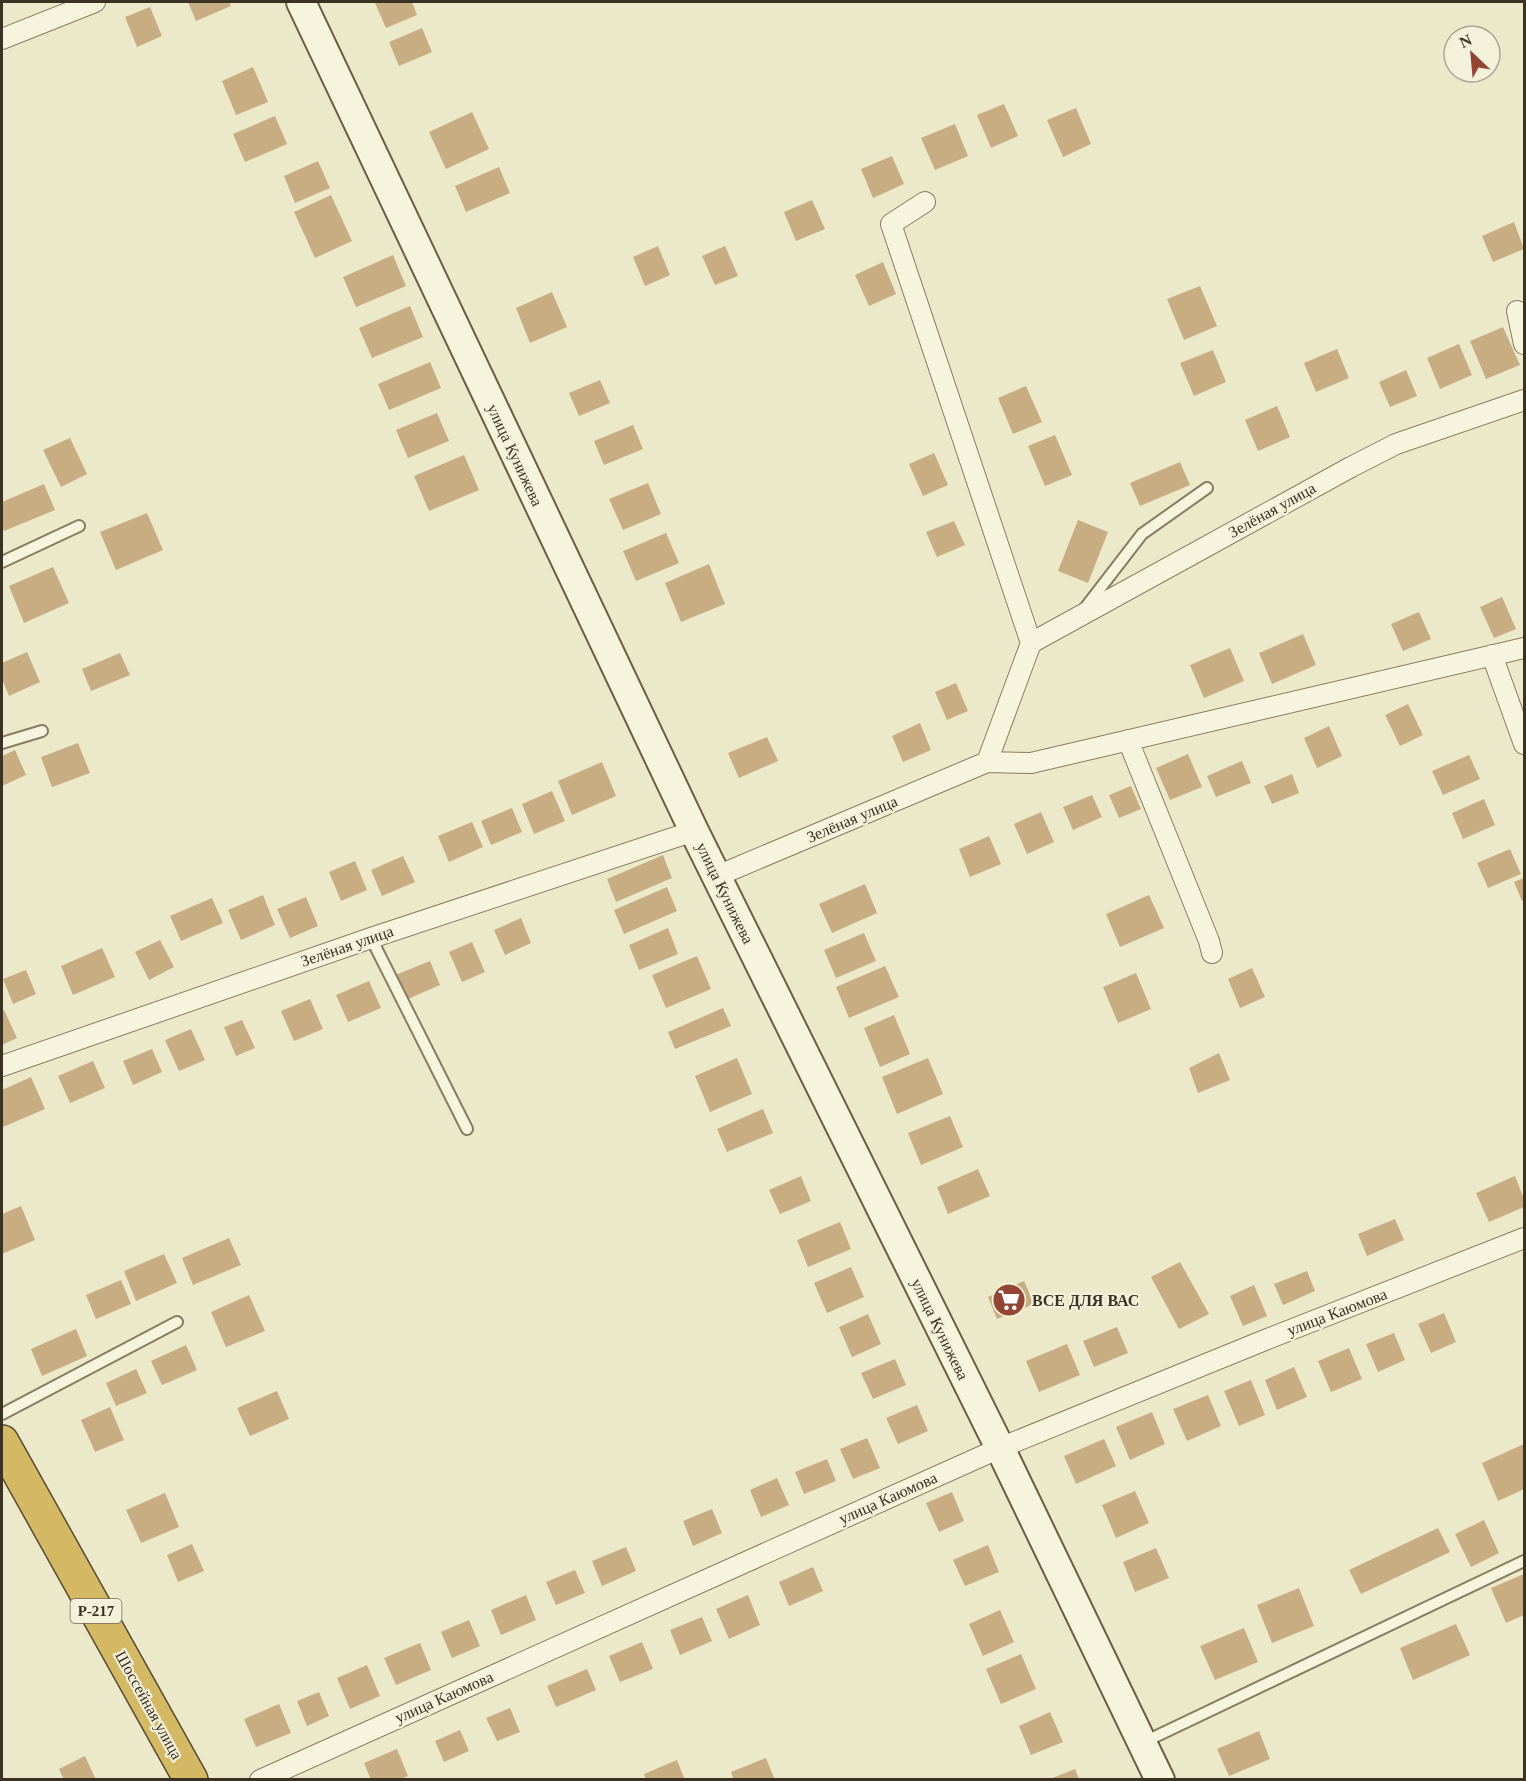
<svg xmlns="http://www.w3.org/2000/svg" width="1526" height="1781" font-family="Georgia,serif">
  <style>
    .building { fill: #c8ad83 }
    .lines { fill: none; stroke-linecap: round; stroke-linejoin: round }
    .lane-casing { stroke: #887d60; stroke-width: 14 }
    .street-casing { stroke: #887d60; stroke-width: 22 }
    .secondary-casing { stroke: #6a5e43; stroke-width: 32 }
    .highway-casing { stroke: #574a33; stroke-width: 36 }
    .lane { stroke: #f7f4de; stroke-width: 10 }
    .street { stroke: #f7f4de; stroke-width: 20 }
    .secondary { stroke: #f7f4de; stroke-width: 28 }
    .highway { stroke: #d4b863; stroke-width: 33 }
    .labels { text-anchor: middle; dominant-baseline: central; stroke-width: 4.5; stroke-linejoin: round; paint-order: stroke }
    .shield { fill: #f4f1da; stroke: #726b59; stroke-width: 1.5 }
    .shield-label { font-size: 15px; font-weight: bold; fill: #3a3222 }
    .street-label { font-size: 16px; fill: #3a3222; stroke: #f4f1da }
    .poi-label { font-size: 16px; font-weight: bold; fill: #3a3222; stroke: #f4f1da; text-anchor: start }
  </style>
  <rect width="100%" height="100%" fill="#ece9cb"/>
  <!-- building -->
  <path class="building" d="M188,2H229L231,6L196,21Z
    M377,2H412L417,15L386,28L375,3Z
    M150,7L162,36L137,47L125,17Z
    M422,28L432,52L399,66L389,42Z
    M253,67L268,102L236,115L222,81Z
    M1004,104L1018,136L991,148L977,115Z
    M1076,108L1091,144L1063,157L1047,120Z
    M472,112L489,149L446,169L429,132Z
    M275,116L287,144L245,162L233,134Z
    M955,124L968,156L935,170L921,138Z
    M892,156L904,184L873,198L861,169Z
    M318,161L330,188L295,203L284,176Z
    M499,167L510,193L466,212L455,186Z
    M331,195L352,241L315,258L294,212Z
    M812,200L825,229L796,241L784,212Z
    M1514,222L1524,249L1493,262L1482,236Z
    M658,246L670,275L645,286L633,257Z
    M725,246L738,276L715,285L702,256Z
    M393,255L406,286L356,307L343,277Z
    M883,262L896,294L869,306L855,275Z
    M1200,286L1217,326L1184,340L1167,299Z
    M552,292L567,327L530,343L516,308Z
    M410,306L423,337L372,358L359,328Z
    M1503,327L1520,365L1486,379L1470,341Z
    M1459,344L1472,375L1440,389L1427,358Z
    M1337,349L1349,378L1316,392L1304,363Z
    M1213,350L1226,382L1194,396L1180,363Z
    M430,362L441,388L389,410L378,384Z
    M1406,370L1417,396L1390,407L1379,382Z
    M600,380L610,403L579,416L569,393Z
    M1026,386L1042,422L1013,434L998,398Z
    M1277,406L1290,437L1258,451L1245,420Z
    M437,413L449,441L408,458L396,430Z
    M633,425L643,449L604,465L594,441Z
    M1055,435L1072,475L1045,486L1028,446Z
    M70,438L87,474L61,487L43,450Z
    M934,453L948,485L923,496L909,464Z
    M464,455L479,490L429,511L414,476Z
    M1180,462L1190,485L1140,506L1130,483Z
    M648,483L661,514L623,530L609,499Z
    M44,484L55,510L4,531L2,526V502Z
    M147,513L163,550L116,570L100,532Z
    M1078,520L1108,532L1088,583L1058,571Z
    M954,521L965,545L937,557L926,532Z
    M666,533L679,563L636,581L623,551Z
    M709,564L725,604L681,622L665,583Z
    M53,567L69,603L24,623L9,586Z
    M1502,597L1516,629L1494,638L1480,607Z
    M1419,612L1431,639L1403,651L1391,624Z
    M1303,634L1316,665L1272,684L1259,653Z
    M1230,648L1244,681L1204,698L1190,665Z
    M27,652L40,682L9,696L2,679V663Z
    M120,653L130,675L91,691L82,669Z
    M956,683L968,711L947,720L935,692Z
    M1408,704L1423,735L1400,746L1385,715Z
    M920,723L931,750L903,762L892,736Z
    M1329,726L1342,756L1317,768L1304,738Z
    M767,737L778,761L739,778L728,753Z
    M78,743L90,773L52,787L41,757Z
    M15,750L26,775L2,786V756Z
    M1188,754L1202,787L1170,800L1156,768Z
    M1469,755L1480,779L1443,795L1432,771Z
    M1242,761L1251,783L1216,797L1207,776Z
    M602,762L616,796L572,815L558,781Z
    M1292,774L1299,793L1272,804L1264,786Z
    M1131,786L1141,809L1119,818L1109,795Z
    M552,791L565,821L534,834L522,804Z
    M1092,795L1102,817L1073,830L1063,807Z
    M1484,799L1495,825L1463,839L1452,813Z
    M512,808L522,832L491,845L481,821Z
    M1041,812L1054,842L1027,854L1014,824Z
    M472,822L483,847L449,862L438,836Z
    M989,836L1001,864L970,877L959,849Z
    M1510,849L1521,874L1488,888L1477,863Z
    M663,855L672,878L616,902L607,879Z
    M403,856L415,882L382,896L371,870Z
    M355,861L367,890L341,901L329,872Z
    M1524,878V900L1522,901L1514,882Z
    M865,884L877,913L832,933L819,904Z
    M667,887L677,911L624,934L614,910Z
    M263,895L275,925L241,940L228,910Z
    M1149,895L1164,928L1120,947L1106,914Z
    M306,897L318,926L290,938L277,909Z
    M212,898L223,923L181,941L170,916Z
    M521,918L531,943L505,955L494,930Z
    M668,928L678,954L639,970L629,945Z
    M864,933L876,961L836,978L824,950Z
    M160,940L174,967L149,980L135,952Z
    M472,942L485,972L462,982L449,952Z
    M102,948L115,977L73,995L61,966Z
    M697,956L711,989L666,1008L652,975Z
    M430,961L440,985L399,1003L388,978Z
    M885,966L899,997L849,1018L836,987Z
    M1252,968L1265,997L1240,1008L1228,979Z
    M26,970L36,994L13,1004L3,979Z
    M1136,973L1151,1009L1118,1023L1103,987Z
    M369,981L381,1008L348,1022L336,995Z
    M310,999L323,1029L294,1041L281,1011Z
    M723,1008L731,1026L675,1049L668,1032Z
    M4,1010L17,1038L2,1045V1011Z
    M894,1015L910,1054L880,1067L864,1028Z
    M242,1020L255,1048L236,1056L224,1027Z
    M191,1029L205,1060L179,1071L165,1040Z
    M152,1049L162,1072L133,1085L123,1061Z
    M1219,1053L1230,1080L1198,1093L1189,1068Z
    M737,1058L752,1094L710,1112L695,1076Z
    M928,1058L943,1094L897,1114L882,1077Z
    M93,1061L105,1088L70,1103L58,1076Z
    M31,1077L45,1109L3,1127L2,1090Z
    M763,1109L773,1133L727,1152L717,1129Z
    M950,1116L963,1147L921,1165L908,1133Z
    M978,1169L990,1196L948,1214L937,1187Z
    M801,1176L811,1201L780,1214L769,1190Z
    M1515,1176L1524,1199V1207L1489,1222L1476,1193Z
    M21,1206L35,1240L2,1254V1214Z
    M1395,1219L1404,1240L1367,1256L1358,1234Z
    M840,1222L851,1249L808,1267L797,1240Z
    M229,1238L241,1265L193,1285L182,1258Z
    M164,1254L177,1283L136,1301L124,1271Z
    M1180,1262L1209,1314L1179,1329L1151,1277Z
    M851,1267L864,1297L827,1313L814,1283Z
    M1307,1271L1315,1291L1283,1305L1274,1284Z
    M121,1280L131,1304L96,1319L86,1295Z
    M1024,1281L1034,1304L997,1319L988,1297Z
    M1254,1285L1267,1316L1243,1326L1230,1296Z
    M249,1295L265,1331L226,1347L211,1312Z
    M1444,1313L1456,1342L1431,1353L1418,1324Z
    M868,1314L881,1344L852,1357L839,1327Z
    M1117,1327L1128,1353L1094,1367L1083,1341Z
    M76,1329L87,1356L42,1376L31,1349Z
    M1394,1333L1405,1360L1378,1372L1366,1344Z
    M1067,1344L1080,1375L1039,1392L1026,1361Z
    M186,1345L197,1370L162,1385L151,1361Z
    M1349,1348L1362,1379L1331,1392L1318,1361Z
    M895,1359L906,1385L873,1399L861,1373Z
    M1294,1367L1307,1397L1277,1410L1265,1380Z
    M136,1369L147,1393L116,1406L106,1383Z
    M1251,1380L1265,1415L1239,1426L1224,1391Z
    M277,1391L289,1419L250,1436L237,1408Z
    M1208,1395L1221,1426L1187,1441L1173,1409Z
    M917,1405L928,1431L898,1444L886,1418Z
    M110,1407L124,1440L95,1452L81,1420Z
    M1152,1412L1165,1444L1130,1460L1116,1427Z
    M867,1438L880,1468L853,1479L840,1449Z
    M1104,1439L1116,1466L1076,1484L1064,1456Z
    M1524,1444V1489L1498,1501L1482,1463Z
    M827,1459L836,1481L804,1494L795,1472Z
    M777,1478L789,1505L761,1517L750,1490Z
    M1135,1491L1149,1523L1116,1538L1102,1505Z
    M952,1492L964,1521L939,1532L926,1503Z
    M165,1493L179,1527L141,1543L126,1510Z
    M712,1509L722,1533L693,1546L683,1521Z
    M1484,1520L1499,1553L1471,1567L1455,1534Z
    M1438,1528L1450,1552L1361,1594L1349,1570Z
    M192,1544L204,1571L178,1582L167,1555Z
    M988,1545L999,1572L965,1586L953,1560Z
    M626,1547L636,1571L602,1586L592,1561Z
    M1156,1548L1169,1578L1135,1592L1123,1562Z
    M813,1567L823,1591L789,1606L779,1582Z
    M575,1570L585,1593L556,1605L546,1582Z
    M1524,1574V1615L1506,1623L1491,1588Z
    M1299,1588L1314,1626L1272,1643L1257,1605Z
    M526,1595L536,1620L501,1635L491,1610Z
    M748,1595L760,1625L729,1639L716,1609Z
    M1000,1610L1014,1642L983,1656L969,1624Z
    M702,1617L712,1641L680,1655L670,1630Z
    M469,1620L480,1646L452,1658L441,1632Z
    M1456,1624L1470,1655L1413,1680L1400,1648Z
    M1244,1628L1258,1662L1215,1680L1200,1646Z
    M642,1642L653,1669L620,1682L609,1656Z
    M420,1643L431,1670L396,1685L384,1658Z
    M1021,1654L1036,1689L1001,1704L986,1669Z
    M367,1665L380,1696L350,1709L337,1678Z
    M587,1669L596,1690L556,1707L547,1686Z
    M319,1692L329,1716L307,1726L297,1701Z
    M279,1704L291,1733L256,1747L244,1719Z
    M510,1708L520,1732L497,1741L486,1718Z
    M1050,1712L1063,1742L1031,1755L1019,1726Z
    M460,1730L469,1751L444,1762L435,1741Z
    M1259,1731L1270,1759L1229,1776L1217,1749Z
    M397,1749L408,1776L399,1780H371L364,1763Z
    M85,1756L96,1780H64L59,1769Z
    M766,1758L775,1780H734L731,1772Z
    M677,1760L685,1780H646L644,1774Z
    M1075,1769L1079,1779H1050Z"/>
  <g class="lines">
    <defs>
      <path id="lane" d="M2,562L79,526
        M1085,608L1142,534L1207,488
        M2,743L42,731
        M371,938L467,1129
        M2,1414L177,1322
        M1142,1743L1524,1561"/>
      <path id="street" d="M2,39L95,2
        M925,202L891,224L1031,643L987,762
        M1517,311L1524,344
        M1031,643L1351,467L1396,444L1524,400
        M1492,655L1524,744
        M1128,740L1209,941L1212,953
        M717,876L987,762L1031,763L1524,648
        M2,1066L371,938L694,831
        M260,1780L1000,1448L1265,1340L1524,1238"/>
      <path id="secondary" d="M301,2L694,831L1000,1448L1160,1780"/>
      <path id="highway" d="M2,1442L191,1780"/>
    </defs>
    <!-- lane casing -->
    <use href="#lane" class="lane-casing"/>
    <!-- street casing -->
    <use href="#street" class="street-casing"/>
    <!-- secondary casing -->
    <use href="#secondary" class="secondary-casing"/>
    <!-- highway casing -->
    <use href="#highway" class="highway-casing"/>
    <!-- lane -->
    <use href="#lane" class="lane"/>
    <!-- street -->
    <use href="#street" class="street"/>
    <!-- secondary -->
    <use href="#secondary" class="secondary"/>
    <!-- highway -->
    <use href="#highway" class="highway"/>
  </g>
  <!-- icons -->
  <defs>
    <symbol id="supermarket-disc" viewBox="-11 -11 22 22"><circle r="9.5" fill="#934534" stroke="#f4f1da"/><path d="M-6-5.5h2.5l.6 2H6L4.5 2H-2.5L-4.4-4H-6ZM-1.5 3.2a1.3 1.3 0 1 0 .1 0ZM3 3.2a1.3 1.3 0 1 0 .1 0Z" fill="#fff"/></symbol>
  </defs>
  <g fill-rule="evenodd">
    <use href="#supermarket-disc" x="990" y="1281" width="38" height="38"/>
  </g>
  <g class="labels">
    <!-- shield labels -->
    <rect class="shield" x="70.5" y="1599" width="51" height="24" rx="4.5"/>
    <g class="shield-label">
      <text x="96" y="1611">Р-217</text>
    </g>
    <!-- street labels -->
    <g class="street-label">
      <text transform="translate(515 455) rotate(65)">улица Кунижева</text>
      <text transform="translate(1272 510) rotate(-29)">Зелёная улица</text>
      <text transform="translate(852 819) rotate(-23)">Зелёная улица</text>
      <text transform="translate(725 893) rotate(64)">улица Кунижева</text>
      <text transform="translate(347 946) rotate(-19)">Зелёная улица</text>
      <text transform="translate(1337 1312) rotate(-21)">улица Каюмова</text>
      <text transform="translate(940 1329) rotate(64)">улица Кунижева</text>
      <text transform="translate(888 1498) rotate(-24)">улица Каюмова</text>
      <text transform="translate(444 1697) rotate(-24)">улица Каюмова</text>
      <text transform="translate(149 1705) rotate(61)">Шоссейная улица</text>
    </g>
    <!-- poi labels -->
    <g class="poi-label">
      <text x="1032" y="1300">ВСЕ ДЛЯ ВАС</text>
    </g>
  </g>
  <!-- border -->
  <rect width="1526" height="1781" fill="none" stroke="#3a3222" stroke-width="6"/>
  <!-- north arrow -->
  <g transform="translate(1472 54) rotate(334)"><circle r="28" fill="#f4f1da" stroke="#aaa590" stroke-width="1.5"/>
  <path d="M0-4.5L10 22L0 15L-10 22Z" fill="#934534"/>
  <text y="-9" font-size="16" font-weight="bold" text-anchor="middle" fill="#3a3222">N</text>
  </g>
</svg>
